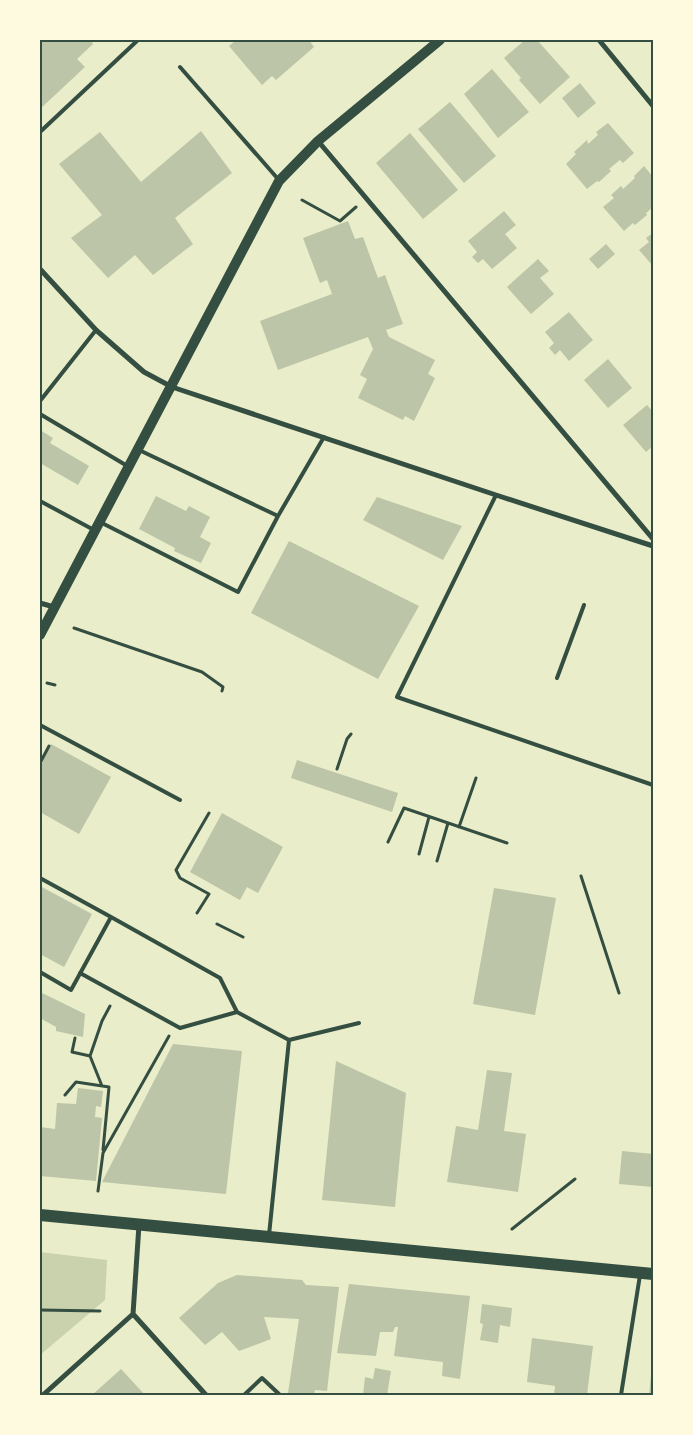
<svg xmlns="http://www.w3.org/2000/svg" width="693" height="1435" font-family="Raleway,sans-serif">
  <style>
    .green { fill: #cad2ad }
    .building { fill: #bcc5a7 }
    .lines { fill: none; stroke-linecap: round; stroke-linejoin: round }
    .path { stroke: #344e41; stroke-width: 3 }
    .service { stroke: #344e41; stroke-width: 4 }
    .minor { stroke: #344e41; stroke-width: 5 }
    .secondary { stroke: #344e41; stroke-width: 10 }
    .primary { stroke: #344e41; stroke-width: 12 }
    .neatline { fill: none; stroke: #344e41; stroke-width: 2 }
  </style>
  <rect width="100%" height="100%" fill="#e9edc9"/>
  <!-- green -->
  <path class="green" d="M40,1252L107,1260L105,1300L40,1355Z"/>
  <!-- building -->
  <path class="building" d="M40,40H91L93,44L77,59L85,67L40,109Z
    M236,40H309L314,47L276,80L272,76L262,85L229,46Z
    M525,40H537L570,77L540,104L519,80L521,78L504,58Z
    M492,69L529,112L498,138L464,94Z
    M580,83L596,103L578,118L562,98Z
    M450,102L496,156L464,183L418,129Z
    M608,123L634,153L623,163L620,160L609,169L611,171L599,182L597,181L587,189L566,164L576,154L574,152L587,140L588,144L598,135L596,132Z
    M201,131L232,173L175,218L193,244L153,275L135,255L108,278L71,238L102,215L59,164L100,132L141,182Z
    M410,133L458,190L423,219L376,163Z
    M644,166L653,177V207L646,213L647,215L635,225L633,223L624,231L603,207L614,198L611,195L621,186L623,189L635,178L634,176Z
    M504,211L516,225L505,234L517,248L492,269L483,259L478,263L472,257L477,252L468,241Z
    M348,221L355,239L363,237L378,278L385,275L403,324L386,330L389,337L435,360L428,374L435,378L414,421L405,416L403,420L358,398L367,379L360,375L373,349L368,337L278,370L260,321L332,294L327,280L320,283L303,238Z
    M653,233V266L639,250L649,242L646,238Z
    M606,244L615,254L598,269L589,259Z
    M538,259L549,271L540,278L554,294L531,314L507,287Z
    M569,312L593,340L569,361L560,350L555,355L549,348L554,343L545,332Z
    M608,359L632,388L608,408L584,380Z
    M647,405L653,412V446L646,452L623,425Z
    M40,430L53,438L50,443L89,466L78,485L40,463Z
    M156,496L186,511L189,506L210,517L200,537L211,543L201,563L174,551L175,548L139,529Z
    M377,497L462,526L443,560L363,520Z
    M289,541L419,606L378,679L251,613Z
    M51,744L111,777L79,834L40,812V763Z
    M297,760L398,793L392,812L291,778Z
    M222,813L283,847L258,893L247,887L240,900L190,872Z
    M40,886L92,914L64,967L40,954Z
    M494,888L556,898L535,1015L473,1004Z
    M40,992L85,1014L83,1037L56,1031V1027L40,1018Z
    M173,1044L242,1051L226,1194L102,1182Z
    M336,1061L406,1093L395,1207L322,1200Z
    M487,1070L512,1073L504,1131L526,1134L518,1192L447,1182L456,1126L478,1130Z
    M78,1088L103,1091L101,1107L96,1106L95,1117L102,1118L96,1181L40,1176V1127L55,1129L57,1103L76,1104Z
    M622,1151L653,1154V1187L619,1184Z
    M237,1275L302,1280L306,1285L339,1287L327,1391L315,1390L314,1395L288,1393L299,1319L264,1317L271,1339L239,1351L222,1332L205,1345L179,1318L218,1283Z
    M349,1284L470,1296L460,1379L442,1376L443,1362L394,1356L398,1327H395L393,1332H380L376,1356L337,1353Z
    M482,1304L512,1308L510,1327L500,1325L498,1343L480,1340L483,1324L480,1323Z
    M532,1338L593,1346L587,1395H554L555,1386L527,1382Z
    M652,1366H653V1395H649Z
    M375,1368L391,1371L387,1395H363L365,1377L373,1379Z
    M121,1369L145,1395H92Z"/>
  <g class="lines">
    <!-- path -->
    <path class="path" d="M302,200L340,221L356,207
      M74,628L202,672L223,687L222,691
      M47,683L55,685
      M40,763L49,746
      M337,769L347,739L351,734
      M459,827L476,778
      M388,842L404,808L507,843
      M419,854L429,817
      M437,861L448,823
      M581,876L619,993
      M197,913L209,894L180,878L176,870L209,813
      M217,924L243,937
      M75,1038L72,1052L90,1056
      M102,1086L90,1056L102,1021L110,1006
      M65,1095L76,1082L109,1087L103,1150
      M98,1191L103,1153L169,1036
      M512,1229L575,1179
      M40,1310L100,1311"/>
    <!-- service -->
    <path class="service" d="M180,67L278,179
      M40,132L138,40
      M40,401L96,330
      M40,414L129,467
      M139,450L278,516L324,437
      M496,495L397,697L653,785
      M40,501L94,530
      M100,522L238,592L278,516
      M557,678L584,605
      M40,725L180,800
      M40,878L111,917L71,990L40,972
      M111,917L220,978L237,1012L289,1040L269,1235
      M80,973L180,1028L237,1012
      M289,1040L359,1023
      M244,1395L262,1378L280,1395
      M621,1395L640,1275"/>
    <!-- minor -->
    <path class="minor" d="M599,40L653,106
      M318,141L653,539
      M40,269L96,330L144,372L172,387L496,495L653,546
      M40,603L54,607
      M133,1314L206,1395
      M43,1395L133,1314L139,1225"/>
    <!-- secondary -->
    <path class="secondary" d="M40,635L279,181L318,141L440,40"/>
    <!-- primary -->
    <path class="primary" d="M40,1215L653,1274"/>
  </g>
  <!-- border -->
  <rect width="693" height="1435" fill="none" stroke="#fefae0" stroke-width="82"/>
  <rect x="41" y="41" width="611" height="1353" class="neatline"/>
</svg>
